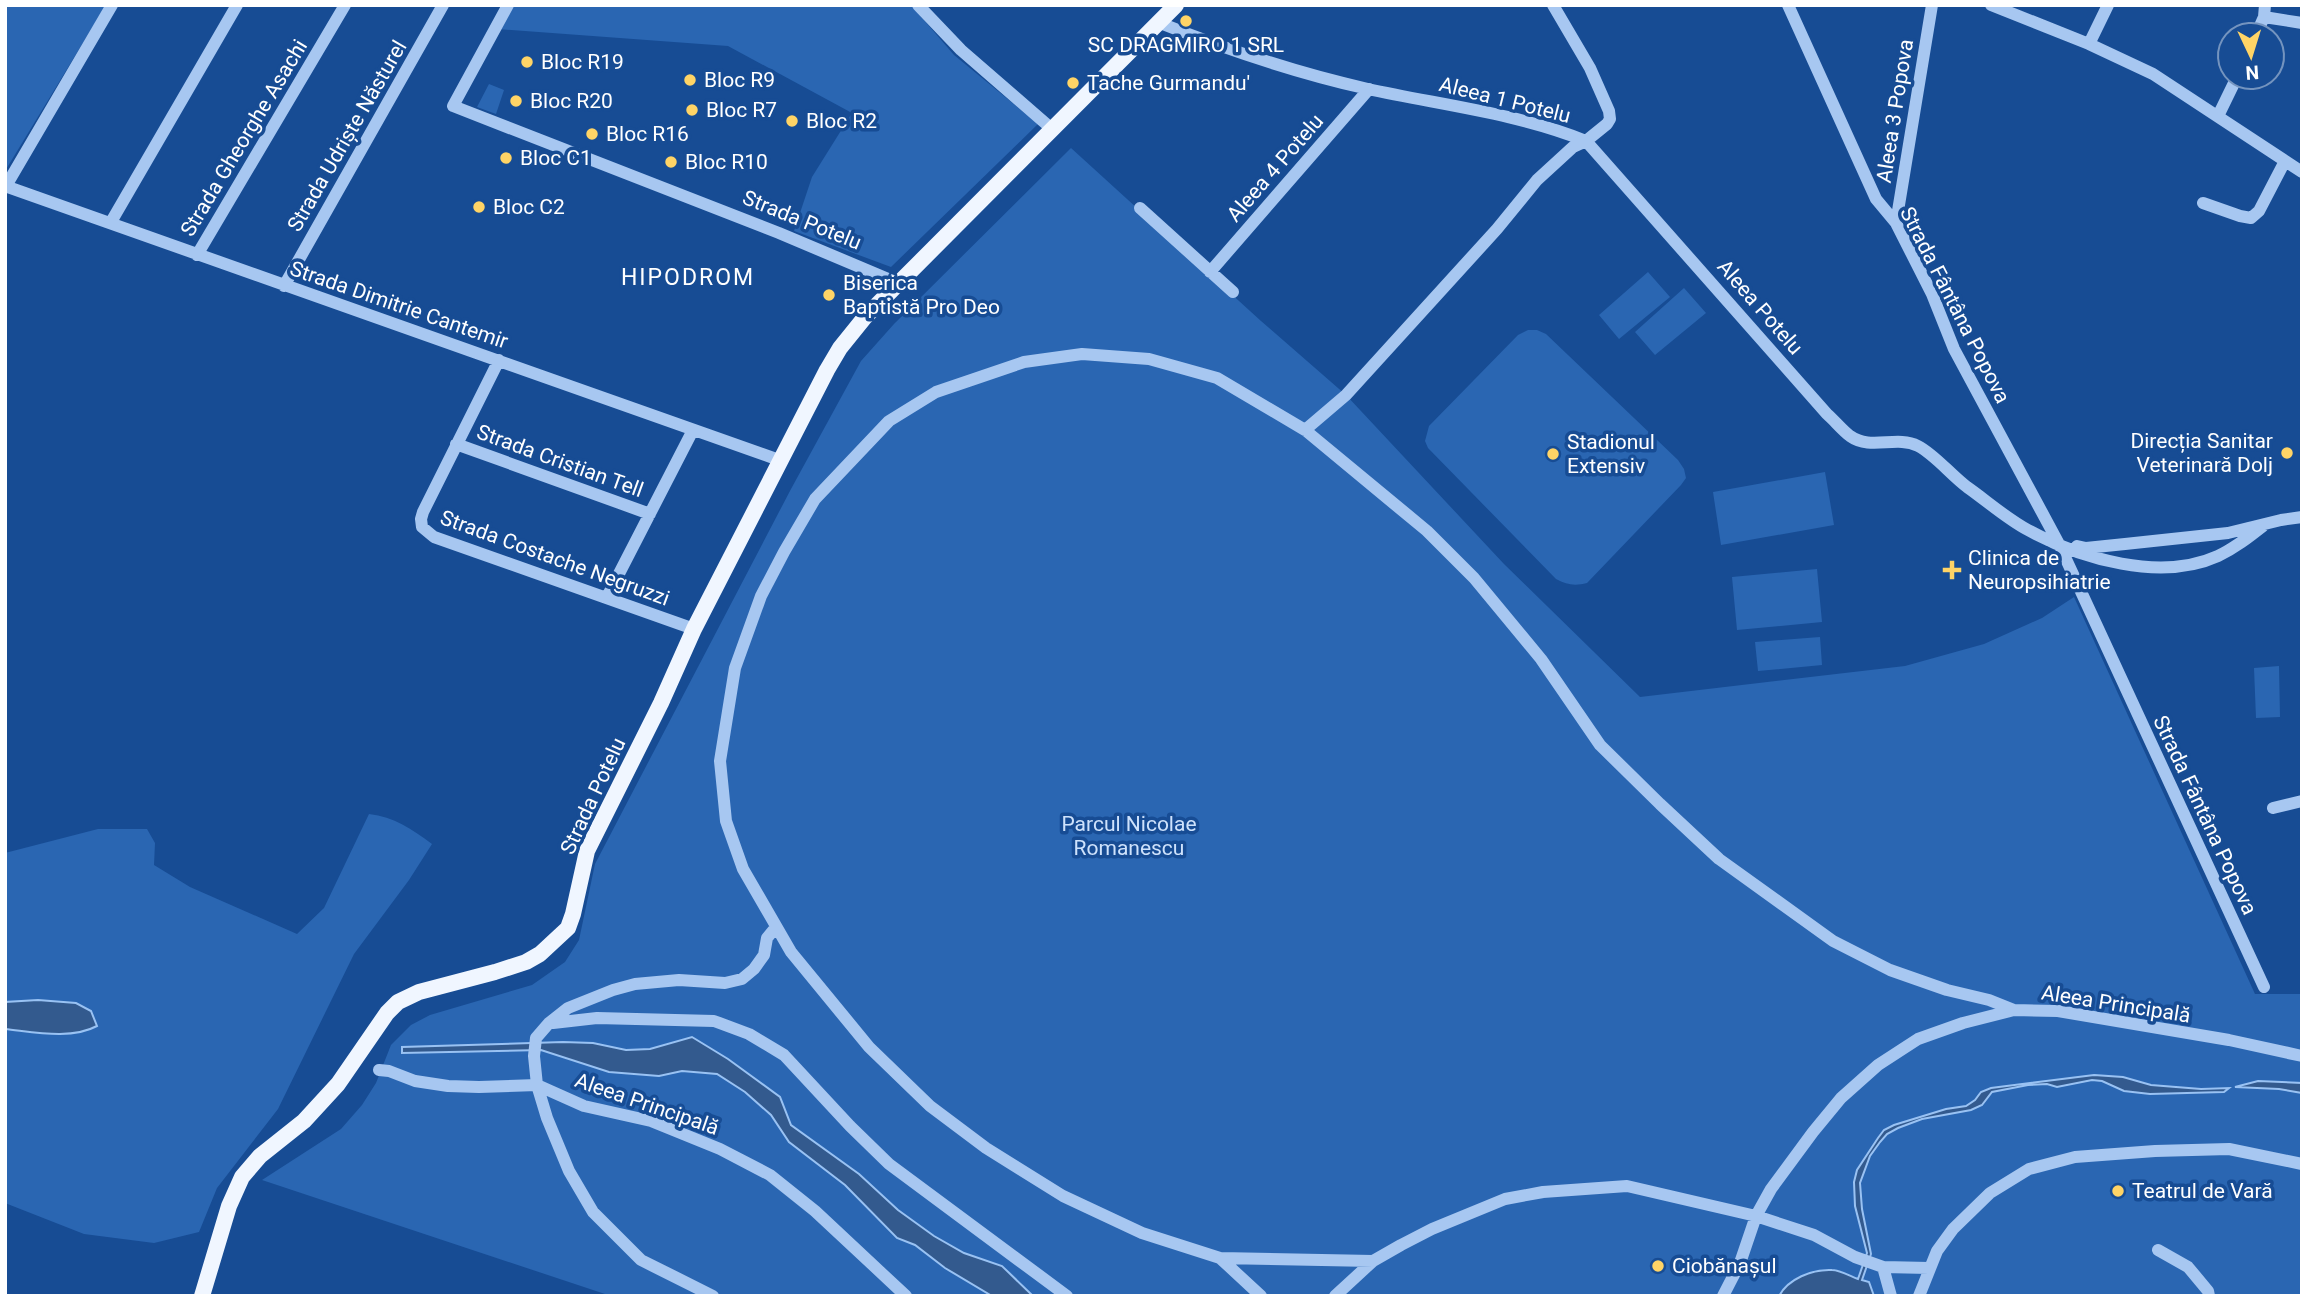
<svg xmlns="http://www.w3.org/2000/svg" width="2307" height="1301" font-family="Roboto,sans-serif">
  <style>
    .green { fill: #2a66b2 }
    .water { fill: #335a8e; stroke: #99c2f3; stroke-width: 2 }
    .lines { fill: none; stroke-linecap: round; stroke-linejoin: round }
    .minor { stroke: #a7c7f1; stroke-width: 12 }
    .major { stroke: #f0f6ff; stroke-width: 16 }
    .poi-dot { fill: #ffd466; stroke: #174c94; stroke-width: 2.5 }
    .labels { text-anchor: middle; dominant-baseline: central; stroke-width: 7; stroke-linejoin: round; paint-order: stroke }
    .poi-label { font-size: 21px; fill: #fff; stroke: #174c94; text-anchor: start }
    .street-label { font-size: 21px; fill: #fff; stroke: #174c94 }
    .park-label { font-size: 21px; fill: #cee2fc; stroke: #174c94 }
    .neighbourhood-label { font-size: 23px; letter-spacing: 2px; fill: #fff; stroke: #174c94 }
  </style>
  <rect width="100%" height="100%" fill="#174c94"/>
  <!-- green -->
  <path class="green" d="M5,5H106L5,171Z
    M511,5H911L954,55L1038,124L891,267L794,231L812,177L852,113L728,46L498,29Z
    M489,84L504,90L496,114L477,107Z
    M1071,148L1261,321L1346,395L1504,564L1640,697L1905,666L1984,644L2042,618L2074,597L2255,994H2302V1296H611L262,1180L341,1129L362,1105L376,1083L391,1045L411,1025L430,1015L532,985L565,962L579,940L595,864L791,489L861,361L894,324Z
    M1648,272L1670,297L1619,339L1599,315Z
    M1684,288L1706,313L1655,355L1635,332Z
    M1528,330H1537L1546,334L1678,460L1684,469L1686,478L1681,485L1587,583C1575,586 1567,585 1556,579L1428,448L1425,441L1429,426L1518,335Z
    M1825,472L1834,525L1721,545L1713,492Z
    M1817,569L1822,622L1737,630L1732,577Z
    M1820,637L1822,665L1758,671L1755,642Z
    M2279,666L2280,717L2256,718L2254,668Z
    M369,814C394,817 412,829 432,844L409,880L354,954L278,1109L217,1188L199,1232L154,1243L84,1234L5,1203V853L98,829H147L155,843L154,865L190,887L297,934L324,908Z"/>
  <!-- water -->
  <path class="water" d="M38,1000L76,1003L91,1011L97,1026C71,1040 34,1032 5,1029V1002Z
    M692,1037L728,1059L780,1097L791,1125L859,1174L898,1210L934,1236L964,1253L1002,1266L1033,1296H992L945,1268L915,1245L897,1238L845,1185L789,1142L771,1115L745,1092L717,1074L682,1071L659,1076L609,1072L541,1050L402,1053V1047L563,1042L593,1043L626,1050L650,1049Z
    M2094,1075L2123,1077L2151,1085L2201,1089L2229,1088L2224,1092L2150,1094L2124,1091L2102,1081L2092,1080L2057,1087L2047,1084L2028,1085L1992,1092L1982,1105L1971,1110L1922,1119L1898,1128L1887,1134L1880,1142L1870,1156L1860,1183L1862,1209L1871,1254L1862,1280L1869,1282L1874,1296H1779C1788,1279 1812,1269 1832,1270C1840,1270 1850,1276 1858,1279L1867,1253L1855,1206L1854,1182L1857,1170L1878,1138L1884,1130L1894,1125L1946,1109L1966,1106L1975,1100L1981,1092L1991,1088Z
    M2258,1081L2302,1083V1093L2279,1089L2235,1087Z"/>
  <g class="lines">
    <!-- minor -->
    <path class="minor" d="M508,5L453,106L779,233L900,284
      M918,5L961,50L1052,129
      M1788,5L1876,199L1896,223L1932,294L1954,349L2059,544L2264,987
      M1991,5L2089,44L2153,74L2302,172
      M2264,17L2302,23
      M1160,23C1228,50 1296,73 1368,89C1441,105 1516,113 1586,141L1827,414C1835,421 1842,430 1850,436C1871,451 1896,435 1918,446C1934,454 1951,475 1967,487C1987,501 2007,519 2028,530C2081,559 2161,582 2218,556C2235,548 2249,537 2263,526
      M2256,35L2264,17L2265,5
      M2089,44L2108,5
      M2218,116L2237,77
      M5,186L779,460
      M6,186L112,5
      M2203,203L2240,216L2251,218L2259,211L2285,161
      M1140,208L1233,292
      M111,222L237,5
      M1896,223L1932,5
      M197,255L345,5
      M1210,272L1369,89
      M284,286L443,5
      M499,360L423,512L421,519L422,527L434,537L694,629
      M1305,430L1346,395L1497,229L1537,180L1573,147L1586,141L1607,124L1610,119L1609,111L1590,68L1553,5
      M456,444L650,514
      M2077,546L2086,548L2125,544L2228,533L2281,520L2302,517
      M607,597L693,430
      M2273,808L2302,801
      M553,1023L597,1018L714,1021L749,1034L784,1055L850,1126L889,1164L1067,1296
      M379,1070L389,1071L415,1081L448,1086L479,1087L537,1085L584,1106L651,1121L720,1149L770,1175L815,1211L906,1296
      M2158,1250L2188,1267L2208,1291L2209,1296
      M1220,1258L1373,1261
      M1883,1267L1891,1296
      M713,1296L641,1260L593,1212L569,1171L547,1118L537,1085L534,1056L536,1038L549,1023L568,1008L613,990L635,984L679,980L725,983L742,979L754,969L764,955L767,938L776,927
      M1261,1296L1220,1258L1142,1233L1063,1196L986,1148L930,1106L869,1047L791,952L743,869L726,821L720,761L735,668L761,596L784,552L815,499L889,421L936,392L1024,362L1082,354L1149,359L1217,378L1305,430L1427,531L1474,578L1541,659L1600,745L1660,804L1719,859L1833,941L1890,970L1947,990L1989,1000L2014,1010
      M1335,1296L1373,1261L1401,1245L1432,1229L1505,1199L1543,1192L1627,1186L1756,1216L1814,1235L1855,1257L1883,1267L1929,1268
      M1723,1296L1740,1263L1756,1216L1771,1189L1813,1132L1841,1098L1878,1065L1918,1039L1963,1023L2014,1010L2058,1011L2229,1040L2302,1056
      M1919,1296L1937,1251L1953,1229L1990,1193L2029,1169L2075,1157L2155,1151L2229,1149L2302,1164"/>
    <!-- major -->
    <path class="major" d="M202,1296L229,1206L242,1177L260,1156L304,1121L338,1084L387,1013L398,1002L419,992L495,972L526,962L540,954L568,928L573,914L587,851L661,703L694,629L827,370L840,348L865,317L1176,5"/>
  </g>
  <!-- markers -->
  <g class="poi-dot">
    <circle cx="1186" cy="21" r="7"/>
    <circle cx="527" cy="62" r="7"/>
    <circle cx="690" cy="80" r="7"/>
    <circle cx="1073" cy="83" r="7"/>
    <circle cx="516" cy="101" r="7"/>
    <circle cx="692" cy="110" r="7"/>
    <circle cx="792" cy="121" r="7"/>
    <circle cx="592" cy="134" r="7"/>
    <circle cx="506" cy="158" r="7"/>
    <circle cx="671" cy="162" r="7"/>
    <circle cx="479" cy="207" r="7"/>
    <circle cx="829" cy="295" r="7"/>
    <circle cx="2287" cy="453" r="7"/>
    <circle cx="1553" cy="454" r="7"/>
    <path d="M1948.5 559.5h7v7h7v7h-7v7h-7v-7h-7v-7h7z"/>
    <circle cx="2118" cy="1191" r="7"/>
    <circle cx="1658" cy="1266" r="7"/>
  </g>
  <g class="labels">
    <!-- poi labels -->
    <g class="poi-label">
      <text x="1186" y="45" text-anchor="middle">SC DRAGMIRO 1 SRL</text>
      <text x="541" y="62">Bloc R19</text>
      <text x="704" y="80">Bloc R9</text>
      <text x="1087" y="83">Tache Gurmandu'</text>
      <text x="530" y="101">Bloc R20</text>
      <text x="706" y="110">Bloc R7</text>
      <text x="806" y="121">Bloc R2</text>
      <text x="606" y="134">Bloc R16</text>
      <text x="520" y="158">Bloc C1</text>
      <text x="685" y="162">Bloc R10</text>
      <text x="493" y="207">Bloc C2</text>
      <text x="843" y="283">Biserica<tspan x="843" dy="24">Baptistă Pro Deo</tspan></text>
      <text x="2273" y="441" text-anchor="end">Direcția Sanitar<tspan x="2273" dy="24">Veterinară Dolj</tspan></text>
      <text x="1567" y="442">Stadionul<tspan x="1567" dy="24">Extensiv</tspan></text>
      <text x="1968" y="558">Clinica de<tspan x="1968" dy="24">Neuropsihiatrie</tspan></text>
      <text x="2132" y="1191">Teatrul de Vară</text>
      <text x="1672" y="1266">Ciobănașul</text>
    </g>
    <!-- street labels -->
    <g class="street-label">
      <text transform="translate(1505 100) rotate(14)">Aleea 1 Potelu</text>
      <text transform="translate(1895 111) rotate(-81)">Aleea 3 Popova</text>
      <text transform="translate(347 136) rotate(-60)">Strada Udriște Năsturel</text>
      <text transform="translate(244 138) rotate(-59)">Strada Gheorghe Asachi</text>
      <text transform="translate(1275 168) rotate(-49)">Aleea 4 Potelu</text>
      <text transform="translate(802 220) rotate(22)">Strada Potelu</text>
      <text transform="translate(399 305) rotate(19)">Strada Dimitrie Cantemir</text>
      <text transform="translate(1955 305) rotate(63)">Strada Fântâna Popova</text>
      <text transform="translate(1760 307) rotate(49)">Aleea Potelu</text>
      <text transform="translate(560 461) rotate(20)">Strada Cristian Tell</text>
      <text transform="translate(555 558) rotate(20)">Strada Costache Negruzzi</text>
      <text transform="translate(593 796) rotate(-65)">Strada Potelu</text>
      <text transform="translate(2205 815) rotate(65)">Strada Fântâna Popova</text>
      <text transform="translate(2116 1004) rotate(9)">Aleea Principală</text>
      <text transform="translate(647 1104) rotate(19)">Aleea Principală</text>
    </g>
    <!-- park labels -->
    <g class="park-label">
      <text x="1129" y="824">Parcul Nicolae<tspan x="1129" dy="24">Romanescu</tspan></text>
    </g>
    <!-- neighbourhood labels -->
    <g class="neighbourhood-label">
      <text x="688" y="277">HIPODROM</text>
    </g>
  </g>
  <!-- border -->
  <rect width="2307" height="1301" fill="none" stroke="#ffffff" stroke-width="14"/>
  <!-- north arrow -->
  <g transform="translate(2251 56) rotate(176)"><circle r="33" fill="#174c94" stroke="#7494bf" stroke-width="2"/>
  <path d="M0-5L12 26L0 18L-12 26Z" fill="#ffd466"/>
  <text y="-10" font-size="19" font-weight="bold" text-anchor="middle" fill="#ffffff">N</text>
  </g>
</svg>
